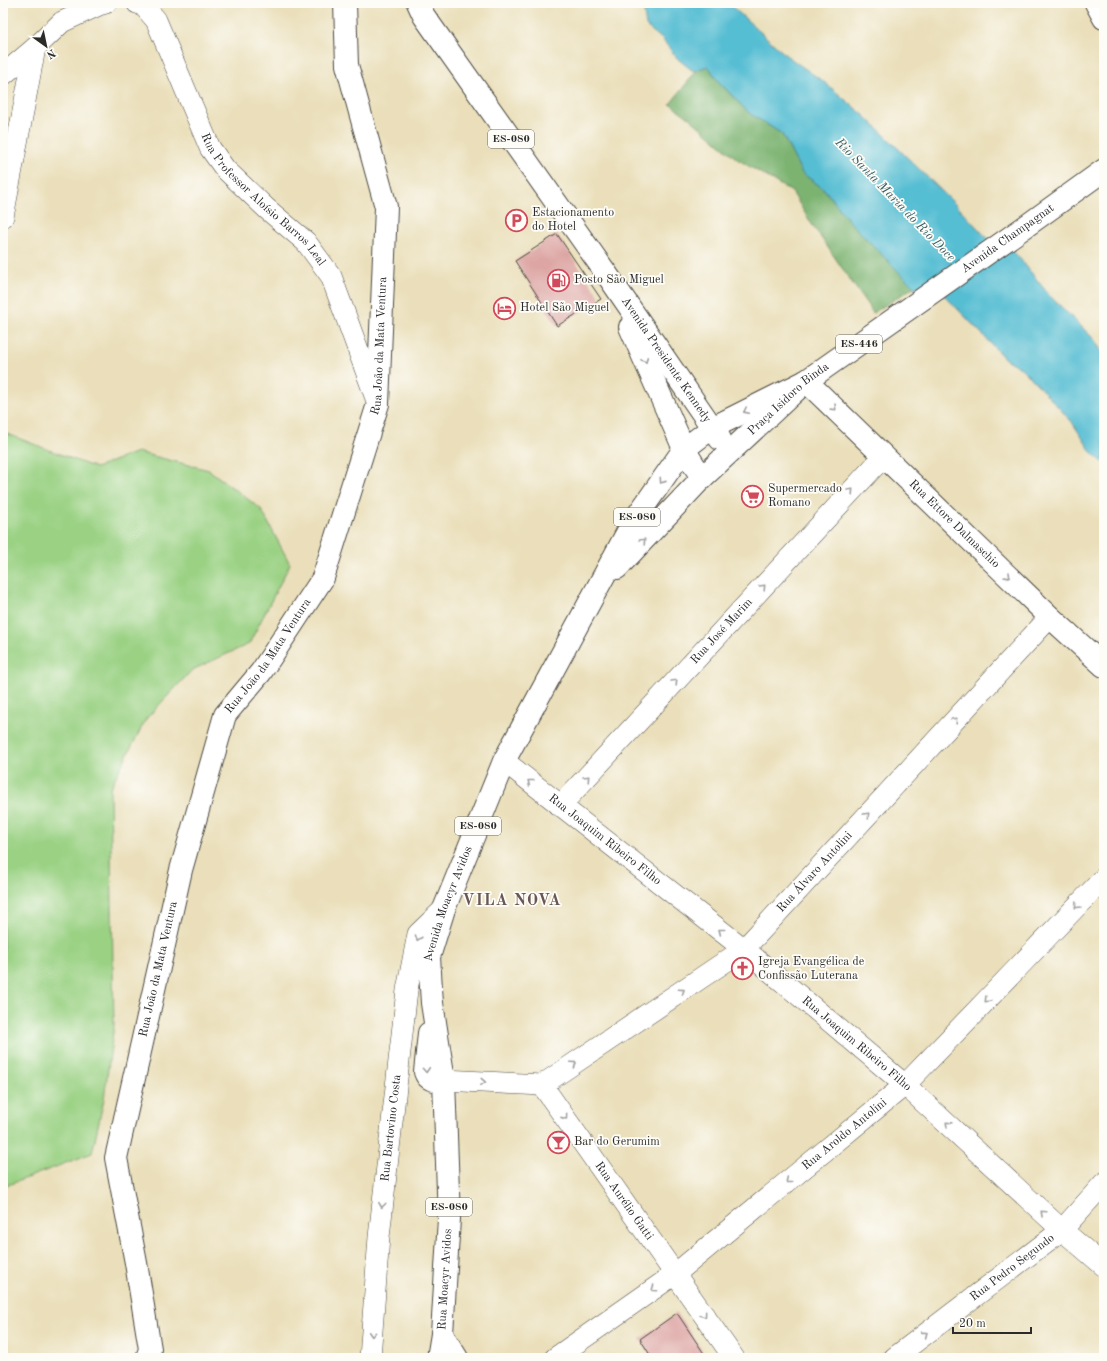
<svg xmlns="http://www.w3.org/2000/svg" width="1107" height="1361" font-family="'Old Standard TT',serif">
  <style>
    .green { fill: #9ad183; stroke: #627e57 }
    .forest { fill: #7bb371; stroke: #536f4e }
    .water { fill: #56bed3; stroke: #40747f }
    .building { fill: #dda6a4 }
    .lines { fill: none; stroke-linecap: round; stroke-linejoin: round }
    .minor-casing { stroke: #484640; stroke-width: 22 }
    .tertiary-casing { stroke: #484640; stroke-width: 24 }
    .secondary-casing { stroke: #484640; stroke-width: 24 }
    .primary-casing { stroke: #484640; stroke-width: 24 }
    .minor { stroke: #fff; stroke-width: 21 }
    .tertiary { stroke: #fff; stroke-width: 22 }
    .secondary { stroke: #fff; stroke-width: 22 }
    .primary { stroke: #fff; stroke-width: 22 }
    .oneway { stroke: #a0a0a0 }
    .labels { text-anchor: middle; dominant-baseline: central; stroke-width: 3.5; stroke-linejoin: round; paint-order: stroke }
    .shield { fill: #fdfcf7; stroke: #6a6a68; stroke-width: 1 }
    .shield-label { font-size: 11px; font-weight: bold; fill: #2b2b2b }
    .street-label { font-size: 12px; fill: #2b2b2b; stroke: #fdfcf7 }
    .poi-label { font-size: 12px; fill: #2b2b2b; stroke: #fdfcf7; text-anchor: start }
    .water-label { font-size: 13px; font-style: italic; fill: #3a5e66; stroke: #fdfcf7 }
    .district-label { font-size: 16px; font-weight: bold; letter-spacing: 1px; fill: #695655; stroke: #fdfcf7 }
  </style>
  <rect width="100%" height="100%" fill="#fdfcf7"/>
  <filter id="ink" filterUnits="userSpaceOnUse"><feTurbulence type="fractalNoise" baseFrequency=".025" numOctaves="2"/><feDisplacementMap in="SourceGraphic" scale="8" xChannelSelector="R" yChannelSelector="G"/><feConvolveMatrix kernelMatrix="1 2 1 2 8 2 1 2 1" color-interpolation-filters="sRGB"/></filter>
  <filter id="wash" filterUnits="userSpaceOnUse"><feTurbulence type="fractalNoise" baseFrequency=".012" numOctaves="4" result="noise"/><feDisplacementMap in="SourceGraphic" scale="16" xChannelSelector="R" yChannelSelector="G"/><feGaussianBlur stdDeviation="0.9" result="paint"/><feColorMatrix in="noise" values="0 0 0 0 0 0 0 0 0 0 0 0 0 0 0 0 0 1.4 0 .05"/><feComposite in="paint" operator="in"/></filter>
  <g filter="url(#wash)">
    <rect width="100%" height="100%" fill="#eadfba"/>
    <!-- green -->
    <path class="green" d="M5,433L96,468L137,452L209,470L261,509L290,564L249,644L192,670L146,719L110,788L114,1025L104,1099L92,1153L3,1187V436Z"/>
    <!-- forest -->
    <path class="forest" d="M708,66L719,82L749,113L782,134L802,173L824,189L850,222L914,287L873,313L811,223L792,192L737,159L688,117L670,104L698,69Z"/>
    <!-- water -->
    <path class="water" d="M640,3H728L787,56L824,82L866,117L957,206L987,238L1011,249L1022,261L1049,295L1094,339L1104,355V463L1092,453L1072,422L1037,384L1021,368L1005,359L983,335L945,296L914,287L892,265L850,222L824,189L802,173L782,134L749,113L719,82L708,66L693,71L678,59L662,39L646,26L643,5Z"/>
    <g id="blocks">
      <!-- building -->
      <path class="building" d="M557,234L601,299L557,326L515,261Z
        M677,1313L707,1358H652L640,1339Z"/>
    </g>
  </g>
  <g filter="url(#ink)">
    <use href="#blocks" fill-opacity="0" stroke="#484640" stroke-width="1"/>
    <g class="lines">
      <defs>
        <g id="minor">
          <path id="s1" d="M137,3L143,5L156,20L210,148L225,169L267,209L306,242L331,276L378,404"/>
          <path d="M3,75L35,48"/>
          <path d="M3,217L35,48L62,22L99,5L106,3"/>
          <path id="s2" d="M504,761L744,949L905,1085L1062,1230L1104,1266"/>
          <path id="s3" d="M560,806L884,456"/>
          <path d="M444,1080L542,1085"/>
          <path id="s4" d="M542,1085L744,949L1050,617"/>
          <path id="s5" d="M542,1085L734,1358"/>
          <path id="s6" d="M370,1358L379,1237L407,990L418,934L444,909"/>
          <path id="s7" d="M555,1358L675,1274L905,1085L1104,878"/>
          <path id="s8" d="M894,1358L1062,1230L1104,1183"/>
        </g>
        <g id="tertiary">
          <path d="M1096,3L1104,18"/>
          <path id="s9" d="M147,1358L150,1349L136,1263L116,1158L181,870L225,715L261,672L323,578L378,404L386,207L347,65L345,3"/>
        </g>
        <g id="secondary">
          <path id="s10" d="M806,381L1050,617L1104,666"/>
        </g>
        <g id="primary">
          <path id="s11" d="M418,3L424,16L606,273L720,439"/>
          <path d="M630,327L684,449L702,478"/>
          <path id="s12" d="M617,568L702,478L806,381L1029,224L1104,170"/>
          <path d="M429,1033L425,1072C428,1081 436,1081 444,1080"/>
          <path d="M442,1334L457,1358"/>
          <path id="s13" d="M438,1358L442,1334L449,1219L444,1080L432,1003L429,957L444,909L504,761L633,522L684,449L712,428L806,381"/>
        </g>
      </defs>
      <!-- minor casing -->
      <use href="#minor" class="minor-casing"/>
      <!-- tertiary casing -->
      <use href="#tertiary" class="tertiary-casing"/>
      <!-- secondary casing -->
      <use href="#secondary" class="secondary-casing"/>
      <!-- primary casing -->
      <use href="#primary" class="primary-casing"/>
      <!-- minor -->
      <use href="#minor" class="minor"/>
      <!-- tertiary -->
      <use href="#tertiary" class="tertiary"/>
      <!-- secondary -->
      <use href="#secondary" class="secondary"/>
      <!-- primary -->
      <use href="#primary" class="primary"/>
    </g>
    <!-- one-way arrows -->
    <defs><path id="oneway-chevron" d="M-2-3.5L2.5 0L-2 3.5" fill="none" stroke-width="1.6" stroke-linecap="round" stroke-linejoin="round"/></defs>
    <g class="oneway">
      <use href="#oneway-chevron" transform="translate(645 360) rotate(65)"/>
      <use href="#oneway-chevron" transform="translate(834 408) rotate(44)"/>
      <use href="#oneway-chevron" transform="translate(746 411) rotate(154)"/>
      <use href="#oneway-chevron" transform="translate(662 481) rotate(125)"/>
      <use href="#oneway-chevron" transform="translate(851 491) rotate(-47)"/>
      <use href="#oneway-chevron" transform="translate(643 541) rotate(-47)"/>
      <use href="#oneway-chevron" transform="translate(1008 576) rotate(44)"/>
      <use href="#oneway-chevron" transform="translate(763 587) rotate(-47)"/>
      <use href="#oneway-chevron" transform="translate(675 682) rotate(-47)"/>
      <use href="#oneway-chevron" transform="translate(955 720) rotate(-47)"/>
      <use href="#oneway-chevron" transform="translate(587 778) rotate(-47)"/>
      <use href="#oneway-chevron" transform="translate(530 782) rotate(-141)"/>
      <use href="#oneway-chevron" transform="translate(867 815) rotate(-47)"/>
      <use href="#oneway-chevron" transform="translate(1077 906) rotate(134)"/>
      <use href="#oneway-chevron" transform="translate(721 931) rotate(-142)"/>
      <use href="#oneway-chevron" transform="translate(418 938) rotate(109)"/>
      <use href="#oneway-chevron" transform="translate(682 991) rotate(-34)"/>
      <use href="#oneway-chevron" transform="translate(987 1000) rotate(134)"/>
      <use href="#oneway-chevron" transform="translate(574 1064) rotate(-34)"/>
      <use href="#oneway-chevron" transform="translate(426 1070) rotate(86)"/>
      <use href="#oneway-chevron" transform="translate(483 1082) rotate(3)"/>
      <use href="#oneway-chevron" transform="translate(565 1117) rotate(55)"/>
      <use href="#oneway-chevron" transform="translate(948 1124) rotate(-137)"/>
      <use href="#oneway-chevron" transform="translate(788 1181) rotate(141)"/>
      <use href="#oneway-chevron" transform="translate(382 1205) rotate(97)"/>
      <use href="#oneway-chevron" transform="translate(1043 1213) rotate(-137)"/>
      <use href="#oneway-chevron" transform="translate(654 1289) rotate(145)"/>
      <use href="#oneway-chevron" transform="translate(704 1315) rotate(55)"/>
      <use href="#oneway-chevron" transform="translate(372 1334) rotate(94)"/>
      <use href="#oneway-chevron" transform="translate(925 1334) rotate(-37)"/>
    </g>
  </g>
  <!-- icons -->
  <defs>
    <symbol id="parking-ring" viewBox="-11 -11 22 22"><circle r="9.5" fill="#fdfcf7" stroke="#d1495b" stroke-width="1.5"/><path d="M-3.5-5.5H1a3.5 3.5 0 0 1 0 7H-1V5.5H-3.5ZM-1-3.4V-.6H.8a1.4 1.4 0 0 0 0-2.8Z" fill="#d1495b"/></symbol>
    <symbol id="fuel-ring" viewBox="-11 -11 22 22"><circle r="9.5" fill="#fdfcf7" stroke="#d1495b" stroke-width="1.5"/><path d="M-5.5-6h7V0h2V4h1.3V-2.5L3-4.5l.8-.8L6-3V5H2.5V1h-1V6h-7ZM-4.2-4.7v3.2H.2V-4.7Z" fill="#d1495b"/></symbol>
    <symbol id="hotel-ring" viewBox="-11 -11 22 22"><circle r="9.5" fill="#fdfcf7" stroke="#d1495b" stroke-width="1.5"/><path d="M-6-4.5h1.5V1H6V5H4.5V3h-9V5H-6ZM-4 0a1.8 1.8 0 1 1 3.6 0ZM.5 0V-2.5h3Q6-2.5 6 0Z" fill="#d1495b"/></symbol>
    <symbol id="supermarket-ring" viewBox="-11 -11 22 22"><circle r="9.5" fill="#fdfcf7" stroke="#d1495b" stroke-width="1.5"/><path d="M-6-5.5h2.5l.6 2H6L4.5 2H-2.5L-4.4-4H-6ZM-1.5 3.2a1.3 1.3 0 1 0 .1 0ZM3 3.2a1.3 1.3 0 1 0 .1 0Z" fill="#d1495b"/></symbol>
    <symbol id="church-ring" viewBox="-11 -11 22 22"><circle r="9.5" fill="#fdfcf7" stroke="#d1495b" stroke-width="1.5"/><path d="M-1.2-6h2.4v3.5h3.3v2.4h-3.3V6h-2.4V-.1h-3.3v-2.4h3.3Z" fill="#d1495b"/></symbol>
    <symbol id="bar-ring" viewBox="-11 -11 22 22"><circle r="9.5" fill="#fdfcf7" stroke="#d1495b" stroke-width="1.5"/><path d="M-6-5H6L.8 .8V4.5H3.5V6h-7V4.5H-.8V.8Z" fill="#d1495b"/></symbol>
  </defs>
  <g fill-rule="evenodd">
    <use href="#parking-ring" x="504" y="208" width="25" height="25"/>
    <use href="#fuel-ring" x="546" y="268" width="25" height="25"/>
    <use href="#hotel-ring" x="492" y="296" width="25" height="25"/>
    <use href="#supermarket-ring" x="740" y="484" width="25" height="25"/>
    <use href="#church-ring" x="730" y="956" width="25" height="25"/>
    <use href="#bar-ring" x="546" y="1130" width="25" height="25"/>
  </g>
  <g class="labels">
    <!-- shield labels -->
    <g class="shield">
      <rect x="488" y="130" width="46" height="18" rx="3"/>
      <rect x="836" y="335" width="46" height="18" rx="3"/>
      <rect x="614" y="508" width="46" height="18" rx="3"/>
      <rect x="455" y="817" width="46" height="18" rx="3"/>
      <rect x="426" y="1198" width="46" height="18" rx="3"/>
    </g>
    <g class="shield-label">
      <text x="511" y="139">ES-080</text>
      <text x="859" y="344">ES-446</text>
      <text x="637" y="517">ES-080</text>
      <text x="478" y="826">ES-080</text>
      <text x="449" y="1207">ES-080</text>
    </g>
    <!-- street labels -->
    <g class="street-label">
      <text stroke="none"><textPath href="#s1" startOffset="239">Rua Professor Aloísio Barros Leal</textPath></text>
      <text stroke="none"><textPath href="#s12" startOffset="513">Avenida Champagnat</textPath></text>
      <text stroke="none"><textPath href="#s9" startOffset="1069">Rua João da Mata Ventura</textPath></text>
      <text stroke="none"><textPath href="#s11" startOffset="435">Avenida Presidente Kennedy</textPath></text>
      <text stroke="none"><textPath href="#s12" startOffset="241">Praça Isidoro Binda</textPath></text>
      <text stroke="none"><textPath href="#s10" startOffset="206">Rua Ettore Dalmaschio</textPath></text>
      <text stroke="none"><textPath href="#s3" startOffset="238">Rua José Marim</textPath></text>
      <text stroke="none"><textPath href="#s9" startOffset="733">Rua João da Mata Ventura</textPath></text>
      <text stroke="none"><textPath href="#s2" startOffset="128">Rua Joaquim Ribeiro Filho</textPath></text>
      <text stroke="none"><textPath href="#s4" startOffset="348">Rua Álvaro Antolini</textPath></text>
      <text stroke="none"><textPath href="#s13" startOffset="459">Avenida Moacyr Avidos</textPath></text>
      <text stroke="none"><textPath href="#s9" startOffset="397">Rua João da Mata Ventura</textPath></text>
      <text stroke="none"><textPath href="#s2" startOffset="452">Rua Joaquim Ribeiro Filho</textPath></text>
      <text stroke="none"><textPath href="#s6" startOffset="231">Rua Bartovino Costa</textPath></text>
      <text stroke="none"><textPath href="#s7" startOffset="366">Rua Aroldo Antolini</textPath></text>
      <text stroke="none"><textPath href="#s5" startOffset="142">Rua Aurélio Gatti</textPath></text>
      <text stroke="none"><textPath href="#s8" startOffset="149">Rua Pedro Segundo</textPath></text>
      <text stroke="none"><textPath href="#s13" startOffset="79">Rua Moacyr Avidos</textPath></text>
    </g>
    <!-- poi labels -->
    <g class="poi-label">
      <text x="532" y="213">Estacionamento<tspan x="532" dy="14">do Hotel</tspan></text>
      <text x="574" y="280">Posto São Miguel</text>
      <text x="520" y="308">Hotel São Miguel</text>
      <text x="768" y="489">Supermercado<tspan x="768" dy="14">Romano</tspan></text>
      <text x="758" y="962">Igreja Evangélica de<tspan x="758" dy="14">Confissão Luterana</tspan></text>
      <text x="574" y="1142">Bar do Gerumim</text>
    </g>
    <!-- water labels -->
    <g class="water-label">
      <text transform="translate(895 200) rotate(46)">Rio Santa Maria do Rio Doce</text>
    </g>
    <!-- district labels -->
    <g class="district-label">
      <text x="512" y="901">VILA NOVA</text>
    </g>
  </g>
  <!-- margin -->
  <rect width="1107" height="1361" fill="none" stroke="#fdfcf7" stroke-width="16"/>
  <!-- north arrow -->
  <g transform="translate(46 46) rotate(147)" stroke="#fdfcf7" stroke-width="3" paint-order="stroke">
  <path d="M0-3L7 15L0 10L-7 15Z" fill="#2b2b2b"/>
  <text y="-6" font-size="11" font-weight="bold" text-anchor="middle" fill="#2b2b2b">N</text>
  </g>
  <!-- scale -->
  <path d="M953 1327v6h78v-6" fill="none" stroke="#2b2b2b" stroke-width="2"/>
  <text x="959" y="1327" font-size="12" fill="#2b2b2b" stroke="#fdfcf7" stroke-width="3" paint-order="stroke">20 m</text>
</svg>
